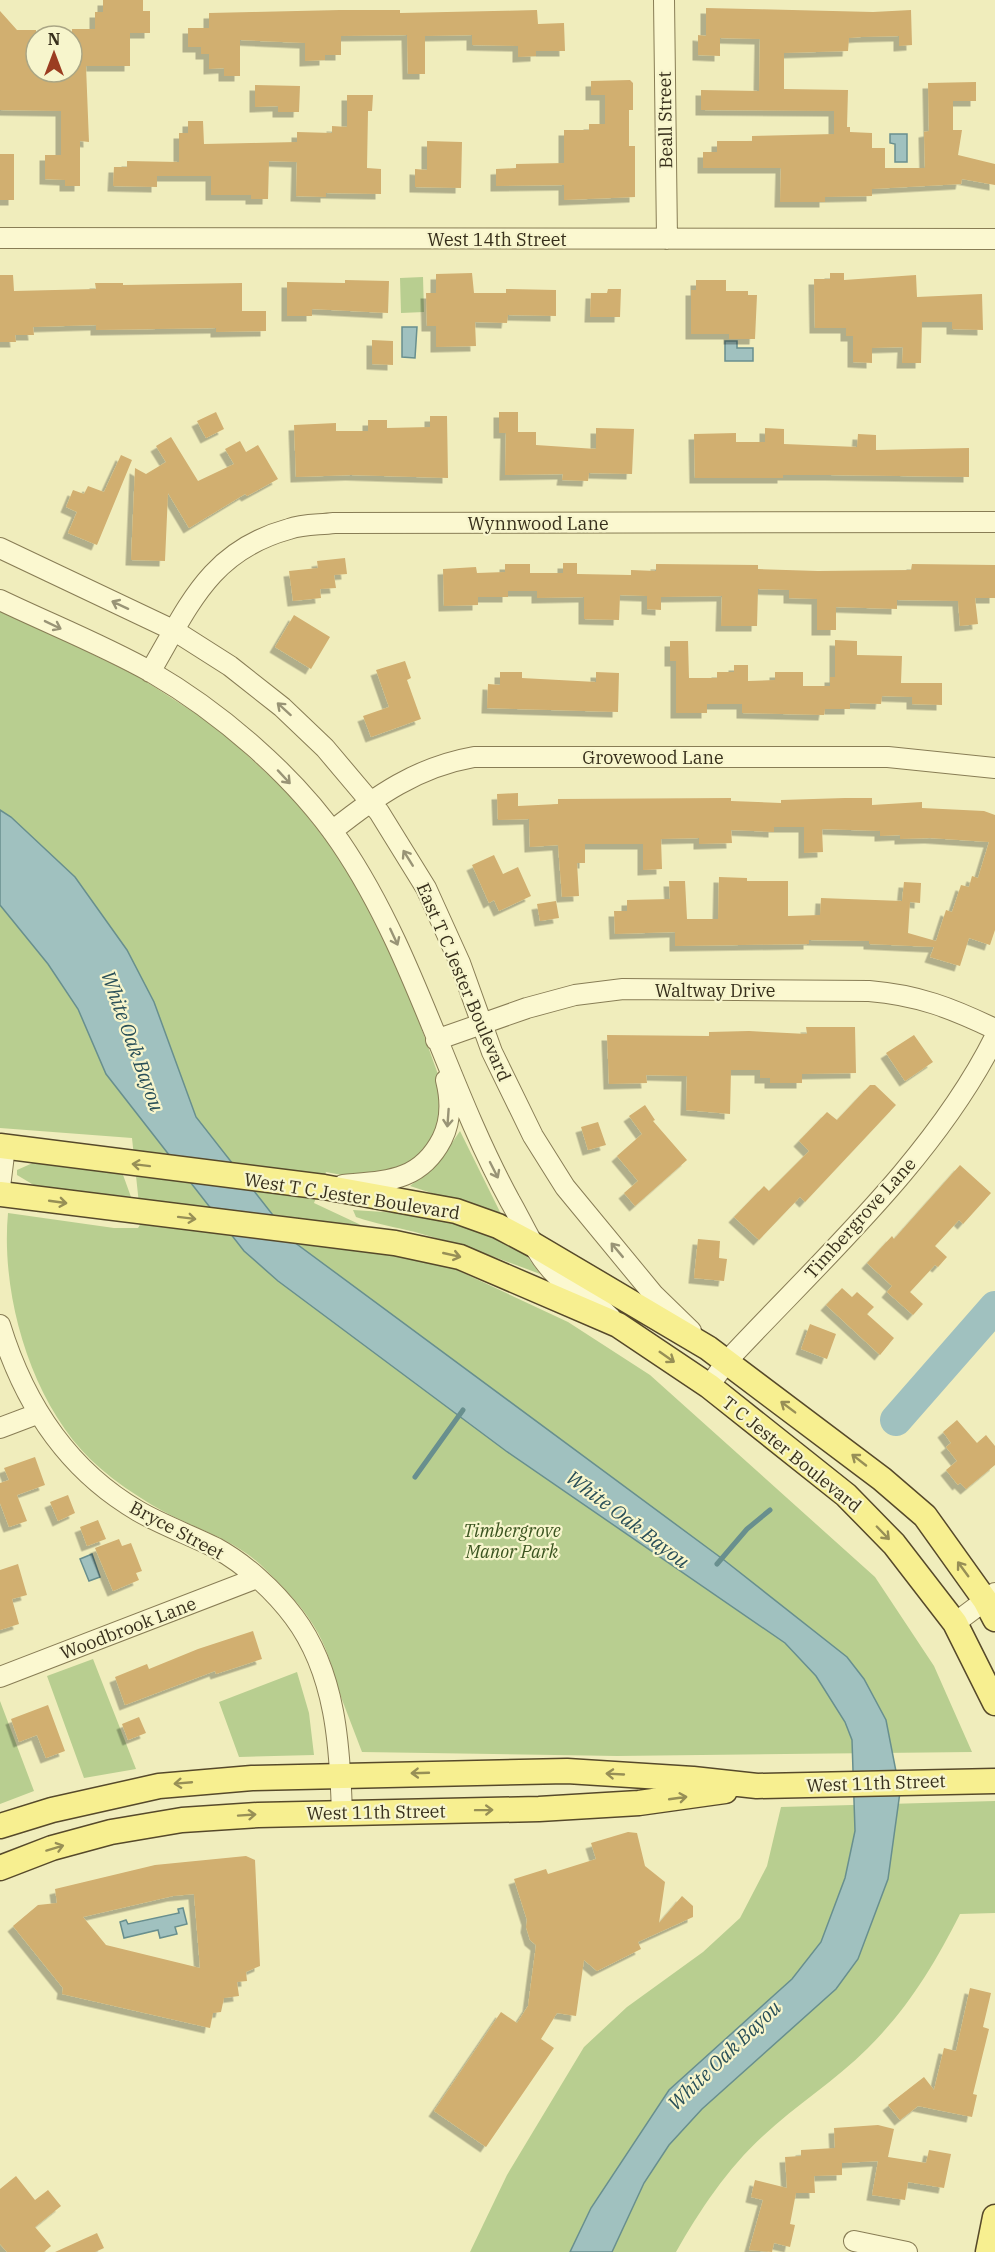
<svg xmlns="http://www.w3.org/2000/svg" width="995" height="2252" font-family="'IBM Plex Serif',serif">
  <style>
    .green { fill: #b8ce90 }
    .water { fill: #a0c1bf; stroke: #688f8e; stroke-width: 1.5 }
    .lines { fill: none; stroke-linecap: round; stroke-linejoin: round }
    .stream { stroke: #688f8e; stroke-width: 5 }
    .river { stroke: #a0c1bf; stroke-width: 32 }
    .building { fill: #d1af70; fill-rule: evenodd; filter: url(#shadow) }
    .minor-casing { stroke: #887d55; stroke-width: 22 }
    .major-casing { stroke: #56492a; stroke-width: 27 }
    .minor { stroke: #fbf8d0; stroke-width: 20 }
    .major { stroke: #f7ef90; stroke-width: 24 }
    .oneway { stroke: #999476 }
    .oneway2 { stroke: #978f56 }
    .labels { text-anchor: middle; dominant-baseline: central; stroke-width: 4.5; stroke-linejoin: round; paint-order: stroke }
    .street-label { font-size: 18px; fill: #372f1b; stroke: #f7f5cc }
    .park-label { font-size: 18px; font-style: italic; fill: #3b5420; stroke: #f7f5cc }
    .water-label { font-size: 20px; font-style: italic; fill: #294f58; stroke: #f7f5cc }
  </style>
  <defs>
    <filter id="shadow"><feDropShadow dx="-5.5" dy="5.5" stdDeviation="0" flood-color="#0004"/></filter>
  </defs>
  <rect width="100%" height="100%" fill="#f0edbc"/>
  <!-- green -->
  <path class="green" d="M423,277L424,312L401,313L400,278Z
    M0,609L139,677L218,728L291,796L333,849L371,908L408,991L444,1091L437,1138L406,1168L352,1177L326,1172L314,1203L568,1322L650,1375L875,1577L934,1666L972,1752L617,1756L362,1752C355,1734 348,1715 341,1697C334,1675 329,1653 318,1633C305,1609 285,1589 266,1570C234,1537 190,1528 152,1505C134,1494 116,1482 100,1468C34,1412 0,1299 8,1213L114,1228H138L141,1223L132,1138L0,1128Z
    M460,1131L502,1216L410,1186L439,1162Z
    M35,1162L122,1172L131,1197L37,1187L17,1175V1170Z
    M353,1210L415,1214L468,1227L521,1248L540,1274C499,1258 458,1244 415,1232C395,1227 376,1224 356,1217Z
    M93,1659L136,1769L84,1778L47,1676Z
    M297,1672L309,1713L314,1755L239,1757L219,1702Z
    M0,1701L34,1791L0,1804Z
    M995,1801V1913L960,1914C934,1965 909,2007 868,2048C835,2081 796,2105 763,2136C727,2169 700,2210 676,2252H470L507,2175L584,2047L627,2007L703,1952L740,1918L767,1866L781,1807Z"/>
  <!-- water -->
  <path class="water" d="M890,134H907V162H895V144L890,143Z
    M402,327H417L415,358L402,357Z
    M725,341H737V348H753V361H725Z
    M0,810L11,817L75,877L127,950L154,1002L196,1117L294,1242L724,1560L847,1657L864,1679L886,1720L900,1792L888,1879L858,1959L836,1989L702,2109L669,2145L644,2183L612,2252H570L591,2208L669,2090L792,1979L821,1942L845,1878L855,1831L852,1740L845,1722L816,1676L785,1643L506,1451L278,1281L244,1251L106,1074L78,1009L48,964L0,905Z
    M92,1554L100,1577L89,1581L80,1559Z
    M183,1908L187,1924L175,1927L177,1934L160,1938L158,1930L124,1938L120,1922L126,1920L128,1924L179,1913L178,1909Z"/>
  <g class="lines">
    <!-- stream -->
    <path class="stream" d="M415,1477L463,1410
      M717,1564L747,1529L770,1510"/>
    <!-- river -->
    <path class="river" d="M896,1420L995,1307"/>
  </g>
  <!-- building -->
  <path class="building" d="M103,0H143V11H150V33H130V66H86L89,142L80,141V186H65V180L45,179V155H61V111L0,110V11L17,30H36V72H72V29H95V12H103Z
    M706,8L873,12L911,10L912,45L899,46V36L861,37L849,38L848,51L784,53V89L848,90L847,127H850V132L872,133V148H885V168H925L924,132L929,131L928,83L976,82V101H953V130H962L958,155L995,164V185L962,179L961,184L872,189V196L825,197V202H780L781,168H703V152H717V141H752V136L834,134V111L701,110V90L759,91L760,39L720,38V56L698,55V35L706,36Z
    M340,10H400V13L537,10L538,24L564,23L565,51H536V56L518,57V46L472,45V35L425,36V74H408L407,35L341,36V55H325V60L305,61V43L240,40V76H224V68L209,69V54H201V47H188V28H209V13Z
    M630,80L633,83V110H629V146H635V197L564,200V185L496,186V169L516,168V164L564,163V130H589V124H605V95H591V81Z
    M255,85L300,86L299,112H278V106L255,107Z
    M347,95H373L372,111H368L367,168L381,169V194L326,193V197L296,196L297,162L269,161L268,199H251V195H211V176H157V187L113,186L114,167H127V161L179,162V133H188V121H203L204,144L297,142V132L332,133V126L347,127Z
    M427,141L462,142L461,188L415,187V169L427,170Z
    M0,154H14V200H0Z
    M472,273L474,293H506V289L556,290V316L508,315L507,323L475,322L476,346L436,347V326H427L426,293H436V274Z
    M830,273H844V280L916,275L917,297L982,294L983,330L952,329V322H922L921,363H902L903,347L872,348V363L853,362V336H846V328H815L814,279H830Z
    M0,275H13L14,291L96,289L95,283H123V285L242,283V311H266V331L216,332V328L96,330V325L33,327L34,335H15L16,342H0Z
    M345,280L389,281L388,313L312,309V316H287V282L345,283Z
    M696,280H726V291H748V295H757L755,339H729V334H691V290H696Z
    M608,289H621L620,317H590L591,293H607Z
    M372,340L393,341V365L372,364Z
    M216,412L224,429L206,438L197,421Z
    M499,412H518V432H536V445L596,449V428L634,429L632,474L589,473L588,481L562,480L563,474L505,475L506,433H499Z
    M430,416H447L448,478L351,475L296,477L294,425L336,423V431H368V420H387V428L430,427Z
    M765,428L784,429V444L857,447L858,434L876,435V450L969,448V477L830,475H783V478H695L694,434L736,433V442H765Z
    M171,437L198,481L234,464L225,449L240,441L246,452L258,445L278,479L247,496L245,494L189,528L168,493L165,561L131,560L135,468L146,474L166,462L156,446Z
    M121,455L132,460L97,545L68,533L77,512L66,507L73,490L84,494L88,486L104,492Z
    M345,558L347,574L334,575L336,588L320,589L321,598L293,601L289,571L318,568L317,561Z
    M563,563H577V574L631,575V570L656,571V564L758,565V569L818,571L911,570L912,564L995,565V598H975L978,624L960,626L958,601L897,600V609L836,607V630H817V599L789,598V590L758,589L757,626H721L722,596L661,597V610L647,609V596L620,595L619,620L584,619V597L537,598V591H508V597H478V605L444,606L443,569L476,567L477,573L505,572V564H530V573H563Z
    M294,615L330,637L311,669L275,647Z
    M835,640L857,641V655L902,656L901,683H942V705L912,704V697L882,696L881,704L850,703V709H825L824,715L742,713V704H707V713H676V661H670V641H688L689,678H717V672H734V665H748V681L775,680V672H803V686H830V677H835Z
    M405,661L411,678L407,680L421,719L371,737L363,716L389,707L376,670Z
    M500,672H522V678L596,682V672L619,673L618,712L487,708L488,684L500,685Z
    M518,793V806L558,804V799L731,798V801L781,803V800L845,798H872V805L922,802V808L984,811L995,815V930L990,945L969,938L960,966L930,957L934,947L869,944V941L809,940V944L675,946V932L615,934L614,911H627V900L670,899L669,881H685L687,919H718L719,877L747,878V881H788V916L820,915L821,898L902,901L904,882L921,883L920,903L910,902L908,933L936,941L946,910L952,912L961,885L969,887L972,876L978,878L989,842L930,838L900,839V835L880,836V831L822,829L823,852L804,853V827H774V832L731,830L732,843L699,844V838L661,839L662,869L643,870V844H585V863H577L579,896L562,897L558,845L530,847L529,819L498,820L497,794Z
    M494,855L503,874L518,867L531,896L499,911L494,900L489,903L472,865Z
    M556,901L559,918L540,921L537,904Z
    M806,1027H855L856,1073L802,1074V1083H770V1078H760V1070H731L730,1114L686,1110L687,1076L646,1075L647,1083L609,1084L607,1035L709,1036V1032L749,1031L807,1034Z
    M914,1035L933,1062L905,1081L886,1053Z
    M870,1085H875L896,1105L805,1202L800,1197L759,1240L734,1217L764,1186L769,1191L809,1151L799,1141L827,1112L837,1120Z
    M645,1105L655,1120L653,1121L687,1160L635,1206L624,1193L638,1181L617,1156L642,1134L629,1116Z
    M598,1122L606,1145L588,1150L581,1127Z
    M960,1165L991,1193L963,1224L959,1220L935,1246L947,1257L938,1267L935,1265L910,1292L923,1304L913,1315L887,1292L892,1286L867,1263L892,1236L894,1239Z
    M698,1239L720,1241L719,1258L727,1259L724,1281L694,1278Z
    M842,1288L852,1297L857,1292L874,1307L867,1314L894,1338L880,1355L826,1305Z
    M810,1324L836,1334L827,1359L801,1349Z
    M957,1420L977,1443L986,1435L995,1446V1465L966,1489L960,1483L958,1485L946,1470L957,1461L946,1447L951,1443L943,1432Z
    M35,1457L45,1485L17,1495L27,1521L9,1527L0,1503V1483L9,1480L4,1468Z
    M68,1495L75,1513L58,1521L50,1502Z
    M98,1520L106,1539L87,1546L80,1527Z
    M119,1539L122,1546L131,1543L142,1571L136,1573L139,1580L113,1591L95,1548Z
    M18,1564L27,1595L12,1599L19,1624L0,1630V1570Z
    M253,1631L262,1659L216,1674L215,1671L125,1705L115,1677L147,1664L149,1669L198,1649Z
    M48,1705L65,1751L46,1758L37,1735L19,1742L11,1719Z
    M139,1717L146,1733L128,1740L122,1724Z
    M628,1832L637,1833L645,1866L665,1882L659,1923L682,1896L693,1906V1917L638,1942L641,1949L597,1971L584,1960L576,2016L557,2013L541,2039L554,2048L486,2147L434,2111L501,2012L517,2023L528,2006L536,1945L530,1940L526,1927L527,1920L514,1879L546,1869L548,1874L596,1859L591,1843Z
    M246,1856L255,1860L260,1966L246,1972L247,1981L237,1982L239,1996L224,1998L221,2012L213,2013L210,2028L62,1994L63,1988L13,1926L38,1905L57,1903L55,1889L155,1865ZM194,1894L200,1968L106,1945L83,1917L173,1896Z
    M970,1988L991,1993L983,2027L989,2029L973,2094L977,2095L972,2117L918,2106L900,2120L888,2105L924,2077L934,2090L944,2048L956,2051Z
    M878,2125L894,2129L888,2157L926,2163L929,2150L951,2154L944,2188L908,2182L905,2200L872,2195L878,2161L842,2163V2175L814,2176L815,2193H796L790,2224L795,2225L790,2247L774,2243L772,2252L749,2250L763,2200L751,2197L755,2180L787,2188L785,2157L801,2156V2150L835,2148L834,2128Z
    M16,2176L35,2200L48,2190L61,2206L35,2227L51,2246L44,2252H7L0,2244V2189Z
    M97,2233L104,2248L95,2252H55Z"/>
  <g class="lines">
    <defs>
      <path id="minor" d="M664,0L667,239
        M0,238L995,239
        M0,548L175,631L230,666L282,707L325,748L379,812L426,888L460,963L492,1052L533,1136L565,1187L654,1295L691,1331
        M0,600C50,624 103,645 151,672C220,712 294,775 340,842C415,952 446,1084 510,1201C524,1225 536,1256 557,1276C563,1281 572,1283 578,1288C590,1296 600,1308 611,1318
        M150,672C189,606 209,551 289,529C303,524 319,525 334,523L995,522
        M332,831C376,796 417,767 474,757H888L995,768
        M436,1040L527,1008L575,995L623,989L869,991C918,995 951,1008 995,1029
        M343,1185C386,1181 420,1182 442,1139C451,1121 451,1100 446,1080
        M0,1187L5,1147
        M0,1325C24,1403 66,1469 138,1511C162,1525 190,1535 216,1548C245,1564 274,1590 294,1617C336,1673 340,1747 342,1814
        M709,1386L727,1361C819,1262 935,1158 995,1037
        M0,1428L37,1414
        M955,1623L995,1593
        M0,1677L257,1578
        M854,2241L907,2252"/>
      <path id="major" d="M0,1146L324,1187L456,1211L498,1226L534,1245L708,1348L882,1479L925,1516L985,1600L995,1619
        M0,1194L395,1243L460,1257L618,1325L709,1386L846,1495L894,1544L955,1623L995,1703
        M0,1826L52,1810L159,1786L252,1778L567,1771L693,1779L757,1786L995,1781
        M0,1868L52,1848L111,1832L182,1820L258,1815L539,1809L639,1803L725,1791
        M988,2252L995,2217"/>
    </defs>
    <!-- minor casing -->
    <use href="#minor" class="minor-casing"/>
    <!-- major casing -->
    <use href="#major" class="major-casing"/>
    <!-- minor -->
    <use href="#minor" class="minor"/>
    <!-- major -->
    <use href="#major" class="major"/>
  </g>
  <!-- one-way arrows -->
  <defs><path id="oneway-shaft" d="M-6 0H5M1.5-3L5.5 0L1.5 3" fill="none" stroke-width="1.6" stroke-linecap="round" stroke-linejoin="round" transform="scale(1.5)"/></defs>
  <g class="oneway">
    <use href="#oneway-shaft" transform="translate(120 605) rotate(-155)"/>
    <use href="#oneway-shaft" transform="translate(53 625) rotate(26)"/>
    <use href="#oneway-shaft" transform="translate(284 709) rotate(-138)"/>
    <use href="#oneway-shaft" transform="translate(284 777) rotate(47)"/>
    <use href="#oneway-shaft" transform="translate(408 858) rotate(-122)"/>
    <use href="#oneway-shaft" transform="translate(394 937) rotate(65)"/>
    <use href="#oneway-shaft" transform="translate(448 1118) rotate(94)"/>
    <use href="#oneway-shaft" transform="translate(494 1170) rotate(63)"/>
    <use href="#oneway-shaft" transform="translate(617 1250) rotate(-130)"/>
  </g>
  <g class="oneway2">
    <use href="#oneway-shaft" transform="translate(141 1165) rotate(-173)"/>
    <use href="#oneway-shaft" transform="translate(58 1202) rotate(8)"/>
    <use href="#oneway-shaft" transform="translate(187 1218) rotate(7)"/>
    <use href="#oneway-shaft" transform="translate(452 1255) rotate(13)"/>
    <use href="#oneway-shaft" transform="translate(667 1357) rotate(35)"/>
    <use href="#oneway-shaft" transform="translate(788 1407) rotate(-143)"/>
    <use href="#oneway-shaft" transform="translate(859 1460) rotate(-142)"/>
    <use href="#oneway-shaft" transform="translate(883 1533) rotate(46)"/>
    <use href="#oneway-shaft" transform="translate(963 1569) rotate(-126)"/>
    <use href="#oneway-shaft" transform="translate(420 1773) rotate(178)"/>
    <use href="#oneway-shaft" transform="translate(615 1774) rotate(-177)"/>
    <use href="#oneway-shaft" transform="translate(183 1783) rotate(175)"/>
    <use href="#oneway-shaft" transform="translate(678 1798) rotate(-8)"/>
    <use href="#oneway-shaft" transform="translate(484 1810) rotate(-1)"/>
    <use href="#oneway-shaft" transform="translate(247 1815) rotate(-4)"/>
    <use href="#oneway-shaft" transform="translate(55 1848) rotate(-17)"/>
  </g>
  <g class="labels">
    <!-- street labels -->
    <g class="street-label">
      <text transform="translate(665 120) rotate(-91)">Beall Street</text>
      <text x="497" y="239">West 14th Street</text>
      <text x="538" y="523">Wynnwood Lane</text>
      <text x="653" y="757">Grovewood Lane</text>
      <text transform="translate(464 982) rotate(67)">East T C Jester Boulevard</text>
      <text x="715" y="990">Waltway Drive</text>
      <text transform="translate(352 1196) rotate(9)">West T C Jester Boulevard</text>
      <text transform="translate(860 1218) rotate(-48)">Timbergrove Lane</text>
      <text transform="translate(792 1454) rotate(39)">T C Jester Boulevard</text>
      <text transform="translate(177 1530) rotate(28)">Bryce Street</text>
      <text transform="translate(128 1628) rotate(-21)">Woodbrook Lane</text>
      <text transform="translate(876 1783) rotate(-2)">West 11th Street</text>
      <text transform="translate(376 1812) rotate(-1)">West 11th Street</text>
    </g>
    <!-- park labels -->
    <g class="park-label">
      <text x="512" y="1530">Timbergrove<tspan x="512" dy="21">Manor Park</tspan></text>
    </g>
    <!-- water labels -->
    <g class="water-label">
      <text transform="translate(133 1041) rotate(70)">White Oak Bayou</text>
      <text transform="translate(628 1519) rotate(37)">White Oak Bayou</text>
      <text transform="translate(724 2055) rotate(-44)">White Oak Bayou</text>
    </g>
  </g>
  <!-- north arrow -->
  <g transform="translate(54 54)"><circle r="28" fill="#f7f5cc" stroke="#aaa685" stroke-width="1.5"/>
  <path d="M0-4.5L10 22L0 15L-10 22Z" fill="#9b3d21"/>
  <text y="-9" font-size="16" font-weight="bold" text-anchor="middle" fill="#372f1b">N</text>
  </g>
</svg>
